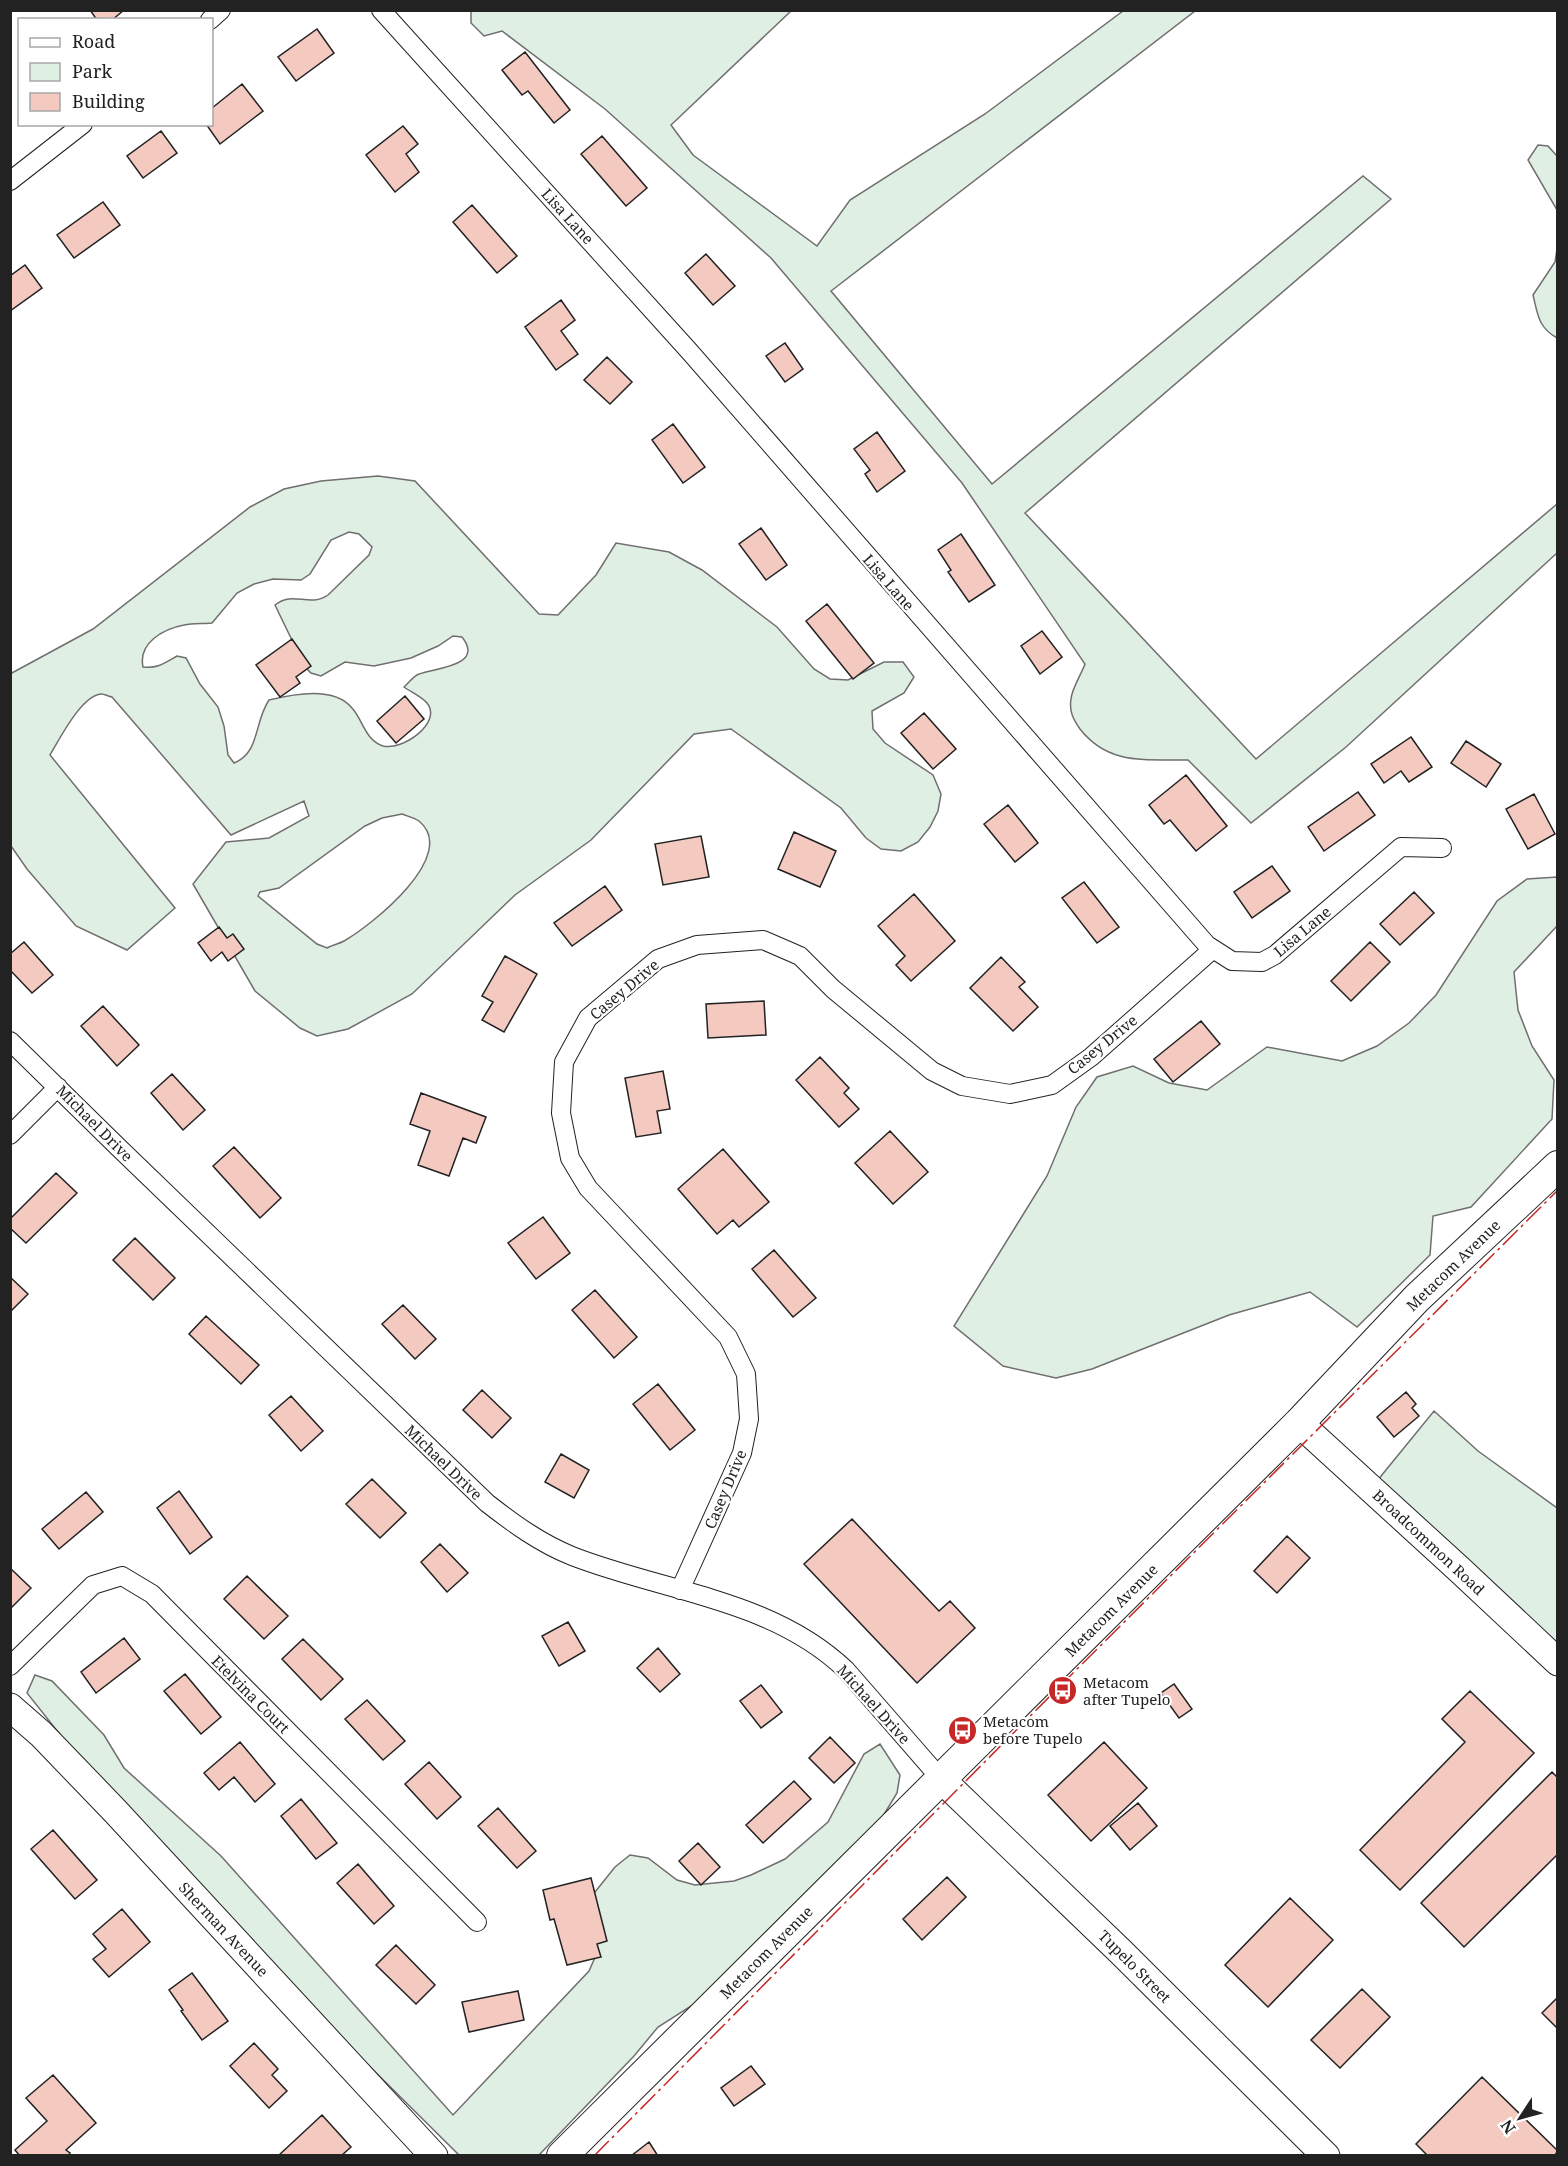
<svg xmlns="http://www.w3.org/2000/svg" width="1568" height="2166" font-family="'Noto Serif',serif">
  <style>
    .green { fill: #e0efe3; stroke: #6f6f6f; stroke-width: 1.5; fill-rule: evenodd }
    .building { fill: #f3c9c0; stroke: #222; stroke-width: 1.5 }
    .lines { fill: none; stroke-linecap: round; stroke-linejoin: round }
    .street-casing { stroke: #222; stroke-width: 20 }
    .secondary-casing { stroke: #222; stroke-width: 29 }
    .primary-casing { stroke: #222; stroke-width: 32 }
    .street { stroke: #fff; stroke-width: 18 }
    .secondary { stroke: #fff; stroke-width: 27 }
    .primary { stroke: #fff; stroke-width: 30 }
    .power { stroke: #c62828; stroke-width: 1.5; stroke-dasharray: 21 4.5 3 4.5; stroke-linecap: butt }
    .labels { text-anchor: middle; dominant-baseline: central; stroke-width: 4.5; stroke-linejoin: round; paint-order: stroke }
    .street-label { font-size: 15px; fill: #222; stroke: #fff }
    .poi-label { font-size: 15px; fill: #222; stroke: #fff; text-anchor: start }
  </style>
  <rect width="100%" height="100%" fill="#fff"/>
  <!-- green -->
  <path class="green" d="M471,11H791L671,125L693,155L817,246L850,200L985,114L1123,11H1195L831,291L992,484L1363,176L1391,199L1025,513L1256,759L1557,504V553L1346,747L1251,823L1188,760C1146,759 1109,766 1080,729C1073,719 1069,711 1071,699C1072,688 1081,675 1085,664L962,483L771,258L605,109L502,31L484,36L471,23Z
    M1538,145L1548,146L1557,156V210L1528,160Z
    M1557,249V338C1538,327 1538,315 1533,295L1555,262Z
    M378,476L415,481L539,614L558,615L596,575L616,543L669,552L702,570L777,627L814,669L830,679L848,680L884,662H903L914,677L904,693L872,711L873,729L885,743L933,775L941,794L938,811L930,827L918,842L901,851L881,849L866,838L841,808L731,729L694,734L591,840L515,895L412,994L348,1029L317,1036L300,1028L255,991L193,884L226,842L269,838L309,816L304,801L231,835L112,697C111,697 103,694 102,694C82,694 59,740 50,755L175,908L127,950L76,926L27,869L11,846L10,674L93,629L250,507L284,489L321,481ZM349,532L359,534L372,547L369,555L328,595C309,608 293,590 275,605L305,667L311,673L321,676L345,662L374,666L411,658L438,646L453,636L462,637C485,666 435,668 419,674C413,676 409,683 404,687C411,692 422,697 427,703C443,723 402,751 383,746C365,740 363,720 352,708C334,686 294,694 269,700C254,722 260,753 234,763L228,755L224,726L218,707L200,684L186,658L177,656C165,663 157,669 143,667C138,643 163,629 184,625C193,623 203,624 212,623L237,593L254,584L273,579L301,580L310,574L331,540ZM402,814C407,816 415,818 419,821C460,855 372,925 344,941C339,944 332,945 327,948L317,944L258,896L260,892L279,888L365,826L382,818Z
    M1557,877V926L1514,972L1518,1010L1532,1046L1554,1080L1552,1119L1471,1207L1433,1216L1430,1255L1357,1327L1310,1292L1229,1315L1092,1369L1056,1378L1003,1366L954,1326L1047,1176L1076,1107L1097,1077L1133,1066L1169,1083L1207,1090L1267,1047L1342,1061L1377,1046L1409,1023L1436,995L1497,901L1527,879Z
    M1434,1411L1478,1451L1557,1508V1650L1377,1481Z
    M35,1675L52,1681L104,1735L124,1768L221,1856L453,2115L589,1971L597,1953L591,1897L615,1867L630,1855L648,1858L677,1880L695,1885L734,1881L751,1875L785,1859L828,1822L864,1754L880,1744L900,1775L897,1793L877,1826L721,1987L658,2027L634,2056L539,2155H459L343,2040L89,1771L27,1693Z"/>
  <!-- building -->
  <path class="building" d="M90,10H124L112,20H97Z
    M317,29L334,53L296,81L278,57Z
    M525,52L570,110L554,123L528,91L522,95L502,70Z
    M242,84L263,111L220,144L206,124H212V108Z
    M403,126L418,144L406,154L419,172L395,192L366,155Z
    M161,131L177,153L143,178L127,156Z
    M602,136L647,188L626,206L581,154Z
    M103,202L120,225L74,258L57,235Z
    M472,205L517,256L497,273L453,222Z
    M706,254L735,286L713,305L685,273Z
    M25,265L42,288L10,311V276Z
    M561,300L575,320L561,331L578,354L556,370L525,327Z
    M785,343L803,369L785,382L766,356Z
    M607,357L632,382L610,404L584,380Z
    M673,424L705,467L683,483L652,440Z
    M877,432L905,471L877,492L865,474L870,470L854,449Z
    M761,528L787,565L766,580L739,544Z
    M961,534L995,585L969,602L948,572L951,570L938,550Z
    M827,604L874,663L853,679L806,621Z
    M1042,631L1062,657L1040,674L1021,646Z
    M292,639L311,666L296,677L300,683L280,697L256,665Z
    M405,696L424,719L396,743L377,721Z
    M924,713L956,749L933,769L901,733Z
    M1411,737L1432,767L1409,782L1401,771L1384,783L1371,764Z
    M1466,741L1501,764L1486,787L1451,763Z
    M1186,775L1227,826L1196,851L1170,820L1164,824L1149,805Z
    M1358,792L1375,815L1324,851L1308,827Z
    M1534,794L1555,834L1528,849L1506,809Z
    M1008,805L1038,843L1015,862L984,824Z
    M794,832L836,851L820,887L778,869Z
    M701,836L709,877L663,885L655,844Z
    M1272,866L1290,891L1252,918L1234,892Z
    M1084,882L1119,927L1097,943L1062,898Z
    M605,886L622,910L572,946L554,923Z
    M1414,892L1434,913L1400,945L1380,924Z
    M914,894L955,941L911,981L896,965L905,956L878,926Z
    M219,927L227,938L233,934L244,949L228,961L222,952L211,961L198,943Z
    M24,942L53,975L32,993L10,970V954Z
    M1370,942L1390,962L1351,1001L1331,981Z
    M505,956L537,974L504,1032L482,1020L493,1002L482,996Z
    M1001,957L1025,982L1019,987L1038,1007L1013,1031L970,988Z
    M764,1001L766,1035L708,1038L706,1004Z
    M103,1006L139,1045L117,1066L81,1026Z
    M1201,1021L1220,1044L1173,1082L1154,1059Z
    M820,1057L849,1088L844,1093L859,1109L839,1127L796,1080Z
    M663,1071L670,1109L657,1111L661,1133L636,1137L625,1078Z
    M172,1074L205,1110L183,1130L151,1093Z
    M421,1093L486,1117L476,1143L463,1138L449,1176L418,1165L430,1131L410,1124Z
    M890,1131L928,1172L893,1204L855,1163Z
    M234,1147L281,1198L260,1218L213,1166Z
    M723,1149L769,1202L739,1227L733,1220L717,1234L678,1189Z
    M56,1173L77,1193L26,1243L10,1228V1219Z
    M543,1217L570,1253L536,1279L508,1243Z
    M135,1238L175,1278L153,1300L113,1260Z
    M774,1250L816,1298L793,1317L752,1269Z
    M10,1277L28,1294L10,1312Z
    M595,1290L637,1337L614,1358L572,1310Z
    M403,1305L436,1339L415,1359L382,1324Z
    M206,1316L259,1365L241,1384L189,1334Z
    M658,1384L695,1430L670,1450L633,1404Z
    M482,1390L511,1418L492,1438L463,1410Z
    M1406,1392L1416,1404L1412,1408L1419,1416L1394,1437L1377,1417Z
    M291,1396L323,1431L301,1451L269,1415Z
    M561,1454L589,1470L574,1498L545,1482Z
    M372,1479L406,1513L380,1538L346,1504Z
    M179,1491L212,1537L190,1554L157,1508Z
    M86,1492L103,1512L59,1549L42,1529Z
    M852,1519L939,1611L950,1601L975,1628L917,1683L804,1564Z
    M1287,1536L1310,1558L1277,1593L1254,1571Z
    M440,1544L468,1573L447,1592L421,1562Z
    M10,1568L31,1588L10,1609Z
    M247,1576L288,1616L264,1639L224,1599Z
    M568,1622L585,1651L559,1666L542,1636Z
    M124,1638L140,1659L96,1693L81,1672Z
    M303,1639L343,1679L321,1700L282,1659Z
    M658,1648L680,1674L660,1692L637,1668Z
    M185,1674L221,1717L201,1734L164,1691Z
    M1174,1684L1192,1709L1179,1718L1161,1693Z
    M761,1685L782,1712L761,1728L740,1701Z
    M1470,1691L1534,1753L1400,1890L1360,1850L1465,1742L1442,1719Z
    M367,1700L405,1741L383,1760L345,1719Z
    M830,1737L855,1763L834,1783L809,1758Z
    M240,1742L275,1784L255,1802L234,1777L219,1790L204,1773Z
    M1104,1742L1147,1788L1091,1841L1048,1795Z
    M429,1762L461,1797L437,1819L405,1784Z
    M1552,1772L1558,1778V1854L1464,1947L1421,1903Z
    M794,1781L811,1799L763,1843L746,1825Z
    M301,1799L337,1843L316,1859L281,1816Z
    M1138,1803L1157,1826L1130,1850L1110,1826Z
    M498,1808L536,1851L517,1868L478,1826Z
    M53,1830L97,1880L75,1899L31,1849Z
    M698,1843L720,1867L701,1885L679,1861Z
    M358,1864L394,1906L374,1924L337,1883Z
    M947,1877L966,1897L922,1940L903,1919Z
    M591,1878L607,1941L597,1944L601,1957L567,1965L554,1919L550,1920L543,1890Z
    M1290,1898L1333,1940L1268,2007L1225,1965Z
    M122,1909L150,1942L109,1977L93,1959L106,1949L93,1934Z
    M396,1945L435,1985L416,2004L376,1965Z
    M192,1973L228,2021L202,2040L181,2011L183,2010L169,1990Z
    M1362,1989L1390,2017L1340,2068L1311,2040Z
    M518,1991L524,2020L469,2032L462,2002Z
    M1558,1997V2029L1542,2013Z
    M254,2043L278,2069L272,2075L287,2091L269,2108L230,2066Z
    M751,2066L765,2084L734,2106L721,2088Z
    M53,2075L96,2123L66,2150L70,2153L68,2156H20L15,2150L47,2121L26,2098Z
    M1482,2077L1558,2151L1554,2156H1428L1416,2144Z
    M322,2115L351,2147L341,2156H278Z
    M649,2142L658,2156H631Z"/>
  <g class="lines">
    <defs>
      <path id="street" d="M381,10L690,352L1207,945L1232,961L1262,962L1275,955L1401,847L1442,848
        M210,20L221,10
        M10,181L83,124
        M10,1041L117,1146L487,1503C514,1524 540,1543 572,1556C664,1592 772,1599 846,1670L941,1779
        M10,1135L58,1087
        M680,1590L742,1453L749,1419L746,1374L728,1337L588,1188L570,1158L561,1113L564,1062L588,1018L658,959L697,945L763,940L800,956L833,989L932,1071L962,1086L1010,1094L1052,1085L1091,1057L1213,949
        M10,1666L93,1585L122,1576L152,1594L477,1922"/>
      <path id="secondary" d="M1299,1423L1461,1571L1558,1662
        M10,1707L41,1734L116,1812L434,2156
        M941,1779L1121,1952L1326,2156"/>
      <path id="primary" d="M562,2156L1299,1423L1417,1298L1558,1166"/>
    </defs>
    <!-- street casing -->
    <use href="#street" class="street-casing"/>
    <!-- secondary casing -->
    <use href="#secondary" class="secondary-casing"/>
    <!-- primary casing -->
    <use href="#primary" class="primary-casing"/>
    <!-- street -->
    <use href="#street" class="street"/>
    <!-- secondary -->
    <use href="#secondary" class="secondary"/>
    <!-- primary -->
    <use href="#primary" class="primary"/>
    <!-- power -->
    <path class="power" d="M594,2156L1062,1684L1558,1190"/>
  </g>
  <!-- icons -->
  <defs>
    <symbol id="bus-disc" viewBox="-11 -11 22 22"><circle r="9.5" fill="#c62828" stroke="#fff"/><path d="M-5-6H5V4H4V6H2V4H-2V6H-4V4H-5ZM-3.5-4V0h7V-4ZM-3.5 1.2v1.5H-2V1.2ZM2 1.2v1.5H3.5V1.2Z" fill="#fff"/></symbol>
  </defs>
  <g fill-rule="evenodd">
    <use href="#bus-disc" x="1046" y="1674" width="33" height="33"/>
    <use href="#bus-disc" x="946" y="1714" width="33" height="33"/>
  </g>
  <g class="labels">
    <!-- street labels -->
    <g class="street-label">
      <text transform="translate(568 216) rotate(48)">Lisa Lane</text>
      <text transform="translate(889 582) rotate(49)">Lisa Lane</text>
      <text transform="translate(1302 931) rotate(-40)">Lisa Lane</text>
      <text transform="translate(624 989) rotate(-40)">Casey Drive</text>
      <text transform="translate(1102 1044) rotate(-39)">Casey Drive</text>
      <text transform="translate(95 1123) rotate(45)">Michael Drive</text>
      <text transform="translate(1453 1265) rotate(-44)">Metacom Avenue</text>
      <text transform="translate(444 1462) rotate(44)">Michael Drive</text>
      <text transform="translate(725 1489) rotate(-67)">Casey Drive</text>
      <text transform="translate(1429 1542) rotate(43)">Broadcommon Road</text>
      <text transform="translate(1111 1610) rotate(-45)">Metacom Avenue</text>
      <text transform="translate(251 1694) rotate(45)">Etelvina Court</text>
      <text transform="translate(874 1704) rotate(48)">Michael Drive</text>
      <text transform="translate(224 1929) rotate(47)">Sherman Avenue</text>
      <text transform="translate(766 1952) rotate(-45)">Metacom Avenue</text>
      <text transform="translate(1135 1966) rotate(45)">Tupelo Street</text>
    </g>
    <!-- poi labels -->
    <g class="poi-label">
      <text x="1083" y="1682">Metacom<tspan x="1083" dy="17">after Tupelo</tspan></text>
      <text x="983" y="1721">Metacom<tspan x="983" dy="17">before Tupelo</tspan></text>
    </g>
  </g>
  <!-- border -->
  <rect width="1568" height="2166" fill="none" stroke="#222222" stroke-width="24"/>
  <!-- legend -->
  <rect x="18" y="18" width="195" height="108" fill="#ffffff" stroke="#a7a7a7" stroke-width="1.5"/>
  <rect x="30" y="38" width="30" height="9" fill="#ffffff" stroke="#a7a7a7" stroke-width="1.5"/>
  <text x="72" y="48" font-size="18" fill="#222222">Road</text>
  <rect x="30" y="63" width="30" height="18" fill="#e0efe3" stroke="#a7a7a7" stroke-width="1.5"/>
  <text x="72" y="78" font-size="18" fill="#222222">Park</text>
  <rect x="30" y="93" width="30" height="18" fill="#f3c9c0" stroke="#a7a7a7" stroke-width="1.5"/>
  <text x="72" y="108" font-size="18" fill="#222222">Building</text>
  <!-- north arrow -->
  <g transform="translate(1520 2118) rotate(234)" stroke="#ffffff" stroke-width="4.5" paint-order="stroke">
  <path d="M0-4.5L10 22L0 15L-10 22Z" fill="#222222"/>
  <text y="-9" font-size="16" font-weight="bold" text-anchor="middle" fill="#222222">N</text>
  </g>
</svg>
